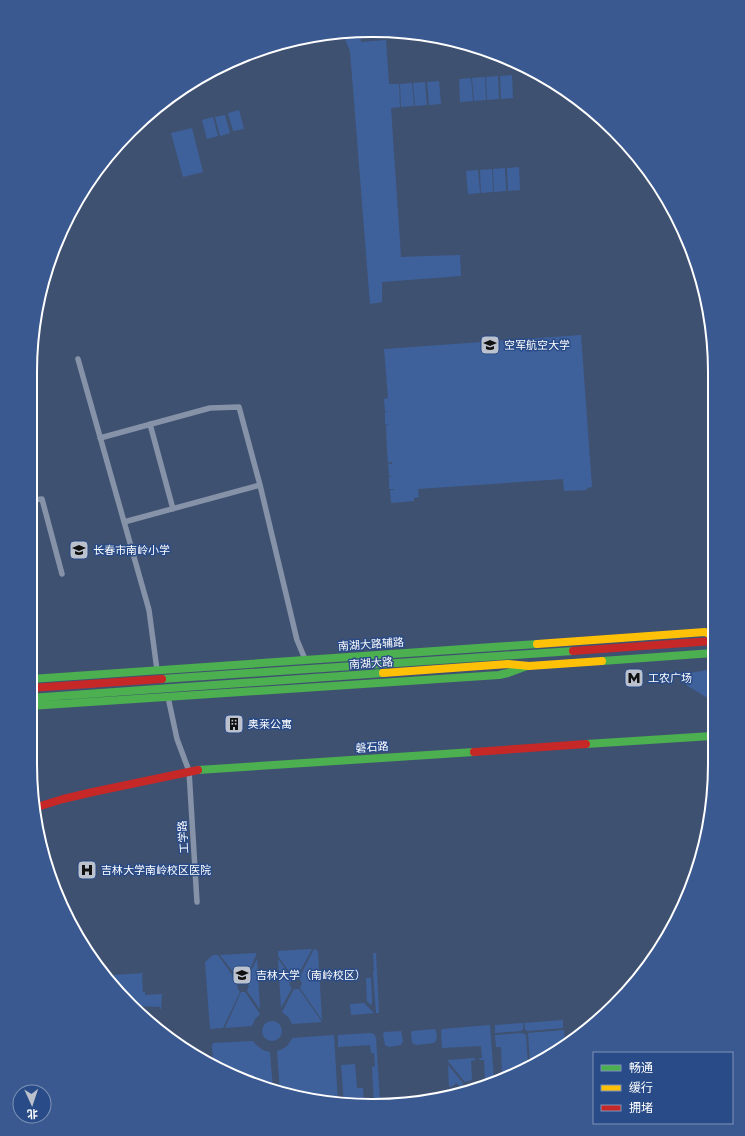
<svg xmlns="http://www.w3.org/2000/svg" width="745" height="1136" font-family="'Archivo Narrow','Noto Sans SC',sans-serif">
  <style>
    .green { fill: #3e619c }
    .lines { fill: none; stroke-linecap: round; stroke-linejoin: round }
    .street { stroke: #8692a7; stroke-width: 5.5 }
    .fast { stroke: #4caf50; stroke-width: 8 }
    .slow { stroke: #ffc107; stroke-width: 8 }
    .jam { stroke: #c62828; stroke-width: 8 }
    .labels { text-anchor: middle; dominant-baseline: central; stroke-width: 3; stroke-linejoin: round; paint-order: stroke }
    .poi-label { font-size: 11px; fill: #fff; stroke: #294b87; text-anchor: start }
    .street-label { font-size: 11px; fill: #fff; stroke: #294b87 }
    .rim { fill: none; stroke: #fff; stroke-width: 2 }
  </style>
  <rect width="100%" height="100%" fill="#3f5171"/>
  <!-- green -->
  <path class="green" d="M350,31H360L361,42L386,40L389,84H399L400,107L391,108L401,257L460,255L461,276L382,282V302L370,304L350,51L342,32Z
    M512,75L513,98L501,99L500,76Z
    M498,76L499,99L487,100L486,77Z
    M485,77L486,100L474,101L472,78Z
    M471,78L473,101L460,102L459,79Z
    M439,81L441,104L429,105L427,82Z
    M425,82L427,105L415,106L413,83Z
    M412,83L414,106L401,107L400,84Z
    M239,110L244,129L233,131L228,113Z
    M225,115L230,133L220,136L215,117Z
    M213,117L218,136L207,139L202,120Z
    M192,128L203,172L183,177L171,133Z
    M519,167L520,190L508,191L507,168Z
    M505,168L506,191L494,192L493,169Z
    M492,169L493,192L481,193L480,170Z
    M478,170L480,193L468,194L466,171Z
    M581,335L592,487L587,488V490L564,491L563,479L418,489L419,497L414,498V501L391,503L390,490H394V489H389V477L393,476H389L388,464H392V462L388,463L387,450H392H387L386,425H390L385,424V412L389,411H385L384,399L388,398L384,349Z
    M713,669L712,720L711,700L686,685L684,674Z
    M312,949L297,977H293L278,956V951Z
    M314,949L318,951L322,1020L300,988L302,983L299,978Z
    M256,953V955L245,981H240L220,955Z
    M373,953H376L379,1013H376L373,971H374Z
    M213,955H218L238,983L237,987L240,992L223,1028L210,1029L205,962Z
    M257,959L260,1009L247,991L249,986L246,981Z
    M278,959L292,978L289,984L292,988L281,1008Z
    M145,973L142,974L143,992H145V995L162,994L161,1009H160V1007L137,1006L111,979L113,975Z
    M366,978H371L372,1003L371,1005L367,1001Z
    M294,989H299L322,1022L292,1024L289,1018L282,1012Z
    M241,992H245L260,1014L255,1019L252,1026L225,1028Z
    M364,1003L374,1013L351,1015L350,1004Z
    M563,1020V1028L527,1031L525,1029L524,1023Z
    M262 1031a10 10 0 1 1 20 0a10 10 0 1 1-20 0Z
    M523,1023V1029L521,1031L495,1033V1025Z
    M490,1025L494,1080L485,1084L484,1060H480L479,1058H482L481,1046L442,1048L441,1031L442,1029Z
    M435,1029C437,1033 438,1040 434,1043L416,1045L412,1043L411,1033L412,1031Z
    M564,1030L565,1047L530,1063L528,1033Z
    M401,1031L403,1041L401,1045L389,1047L385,1045L383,1034L384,1032Z
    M370,1033L374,1034L376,1038L380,1102L374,1103L372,1067L375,1066L374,1053H371L370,1045L338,1047V1035Z
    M522,1033L526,1035L528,1064L502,1076L501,1047H496L495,1035Z
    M334,1035L338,1103L280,1091L277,1051C285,1049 289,1045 292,1038Z
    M253,1041C258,1047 263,1051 270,1052L273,1090L262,1088L213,1061L212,1046L213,1043Z
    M475,1058V1060L471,1061L472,1080L465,1082L447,1060Z
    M355,1064L357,1088H363L364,1104L350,1105L344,1104L341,1065Z
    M448,1065L463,1083V1086H460L456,1083L453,1086L449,1087Z"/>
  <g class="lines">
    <!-- street -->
    <path class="street" d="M78,359L149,610L157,670
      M150,424L173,509
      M100,438L210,408L239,407L260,485L297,640L305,659
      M32,500L42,499L62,574
      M124,522L260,485
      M168,697L177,739L189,771L197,902"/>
    <!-- fast -->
    <path class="fast" d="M602,661L713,653
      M31,679L537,644
      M162,679L573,651
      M30,698L383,673
      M30,706L499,675L508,673L527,666
      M586,744L712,736
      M198,770L474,752"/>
    <!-- slow -->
    <path class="slow" d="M537,644L705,632L713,636
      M383,673L508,664L529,666L602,661"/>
    <!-- jam -->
    <path class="jam" d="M573,651L713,641
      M31,688L162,679
      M474,752L586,744
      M37,807L63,799L93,792L198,770"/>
  </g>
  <!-- icons -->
  <defs>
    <symbol id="university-square" viewBox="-11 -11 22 22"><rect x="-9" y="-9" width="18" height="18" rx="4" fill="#bcc2cd" stroke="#294b87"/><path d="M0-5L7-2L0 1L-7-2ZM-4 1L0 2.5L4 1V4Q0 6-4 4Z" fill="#111"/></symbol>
    <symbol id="school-square" viewBox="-11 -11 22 22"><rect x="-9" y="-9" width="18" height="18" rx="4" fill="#bcc2cd" stroke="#294b87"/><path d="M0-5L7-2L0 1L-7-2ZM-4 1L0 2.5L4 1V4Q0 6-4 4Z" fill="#111"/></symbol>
    <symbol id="metro-square" viewBox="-11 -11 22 22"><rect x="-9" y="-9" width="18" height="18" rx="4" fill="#bcc2cd" stroke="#294b87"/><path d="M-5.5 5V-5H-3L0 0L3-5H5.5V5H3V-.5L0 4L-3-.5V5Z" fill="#111"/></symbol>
    <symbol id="building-square" viewBox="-11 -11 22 22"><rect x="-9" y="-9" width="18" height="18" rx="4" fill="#bcc2cd" stroke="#294b87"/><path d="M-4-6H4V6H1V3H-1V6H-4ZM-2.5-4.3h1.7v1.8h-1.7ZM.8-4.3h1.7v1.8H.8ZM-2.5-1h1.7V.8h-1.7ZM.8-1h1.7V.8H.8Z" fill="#111"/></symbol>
    <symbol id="hospital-square" viewBox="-11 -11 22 22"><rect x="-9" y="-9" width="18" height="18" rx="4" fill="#bcc2cd" stroke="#294b87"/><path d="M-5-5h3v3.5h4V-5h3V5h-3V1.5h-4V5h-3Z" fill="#111"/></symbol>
  </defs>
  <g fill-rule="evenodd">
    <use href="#university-square" x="479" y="334" width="22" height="22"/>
    <use href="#school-square" x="68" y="539" width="22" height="22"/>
    <use href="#metro-square" x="623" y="667" width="22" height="22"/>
    <use href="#building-square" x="223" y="713" width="22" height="22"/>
    <use href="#hospital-square" x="76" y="859" width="22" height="22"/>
    <use href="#university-square" x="231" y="964" width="22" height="22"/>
  </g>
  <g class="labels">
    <!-- poi labels -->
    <g class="poi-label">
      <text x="504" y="345">空军航空大学</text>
      <text x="93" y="550">长春市南岭小学</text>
      <text x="648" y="678">工农广场</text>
      <text x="248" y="724">奥莱公寓</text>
      <text x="101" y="870">吉林大学南岭校区医院</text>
      <text x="256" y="975">吉林大学（南岭校区）</text>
    </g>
    <!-- street labels -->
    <g class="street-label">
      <text transform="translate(371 644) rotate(-4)">南湖大路辅路</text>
      <text transform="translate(371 663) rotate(-4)">南湖大路</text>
      <text transform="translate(372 747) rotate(-4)">磐石路</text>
      <text transform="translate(183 837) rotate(-94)">工学路</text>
    </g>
  </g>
  <!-- crop -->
  <path d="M0 0H745V1136H0ZM372 37H373A335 335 0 0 1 708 372V764A335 335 0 0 1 373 1099H372A335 335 0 0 1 37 764V372A335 335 0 0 1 372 37Z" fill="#3a5991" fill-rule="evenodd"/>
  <path class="rim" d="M372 37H373A335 335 0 0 1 708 372V764A335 335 0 0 1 373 1099H372A335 335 0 0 1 37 764V372A335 335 0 0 1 372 37Z"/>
  <!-- legend -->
  <rect x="593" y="1052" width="140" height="72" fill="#294b87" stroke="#7f93b7"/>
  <rect x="601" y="1065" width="20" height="6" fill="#4caf50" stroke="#7f93b7"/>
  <text x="629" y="1072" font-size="12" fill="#ffffff">畅通</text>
  <rect x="601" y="1085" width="20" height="6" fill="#ffc107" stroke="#7f93b7"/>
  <text x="629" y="1092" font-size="12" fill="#ffffff">缓行</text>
  <rect x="601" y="1105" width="20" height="6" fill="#c62828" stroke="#7f93b7"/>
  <text x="629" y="1112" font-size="12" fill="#ffffff">拥堵</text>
  <!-- north arrow -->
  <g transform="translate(32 1104) rotate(177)"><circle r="19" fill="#294b87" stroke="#7f93b7"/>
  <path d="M0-3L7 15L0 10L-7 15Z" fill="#bcc2cd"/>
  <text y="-6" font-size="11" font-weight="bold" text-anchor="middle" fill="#ffffff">北</text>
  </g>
</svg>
